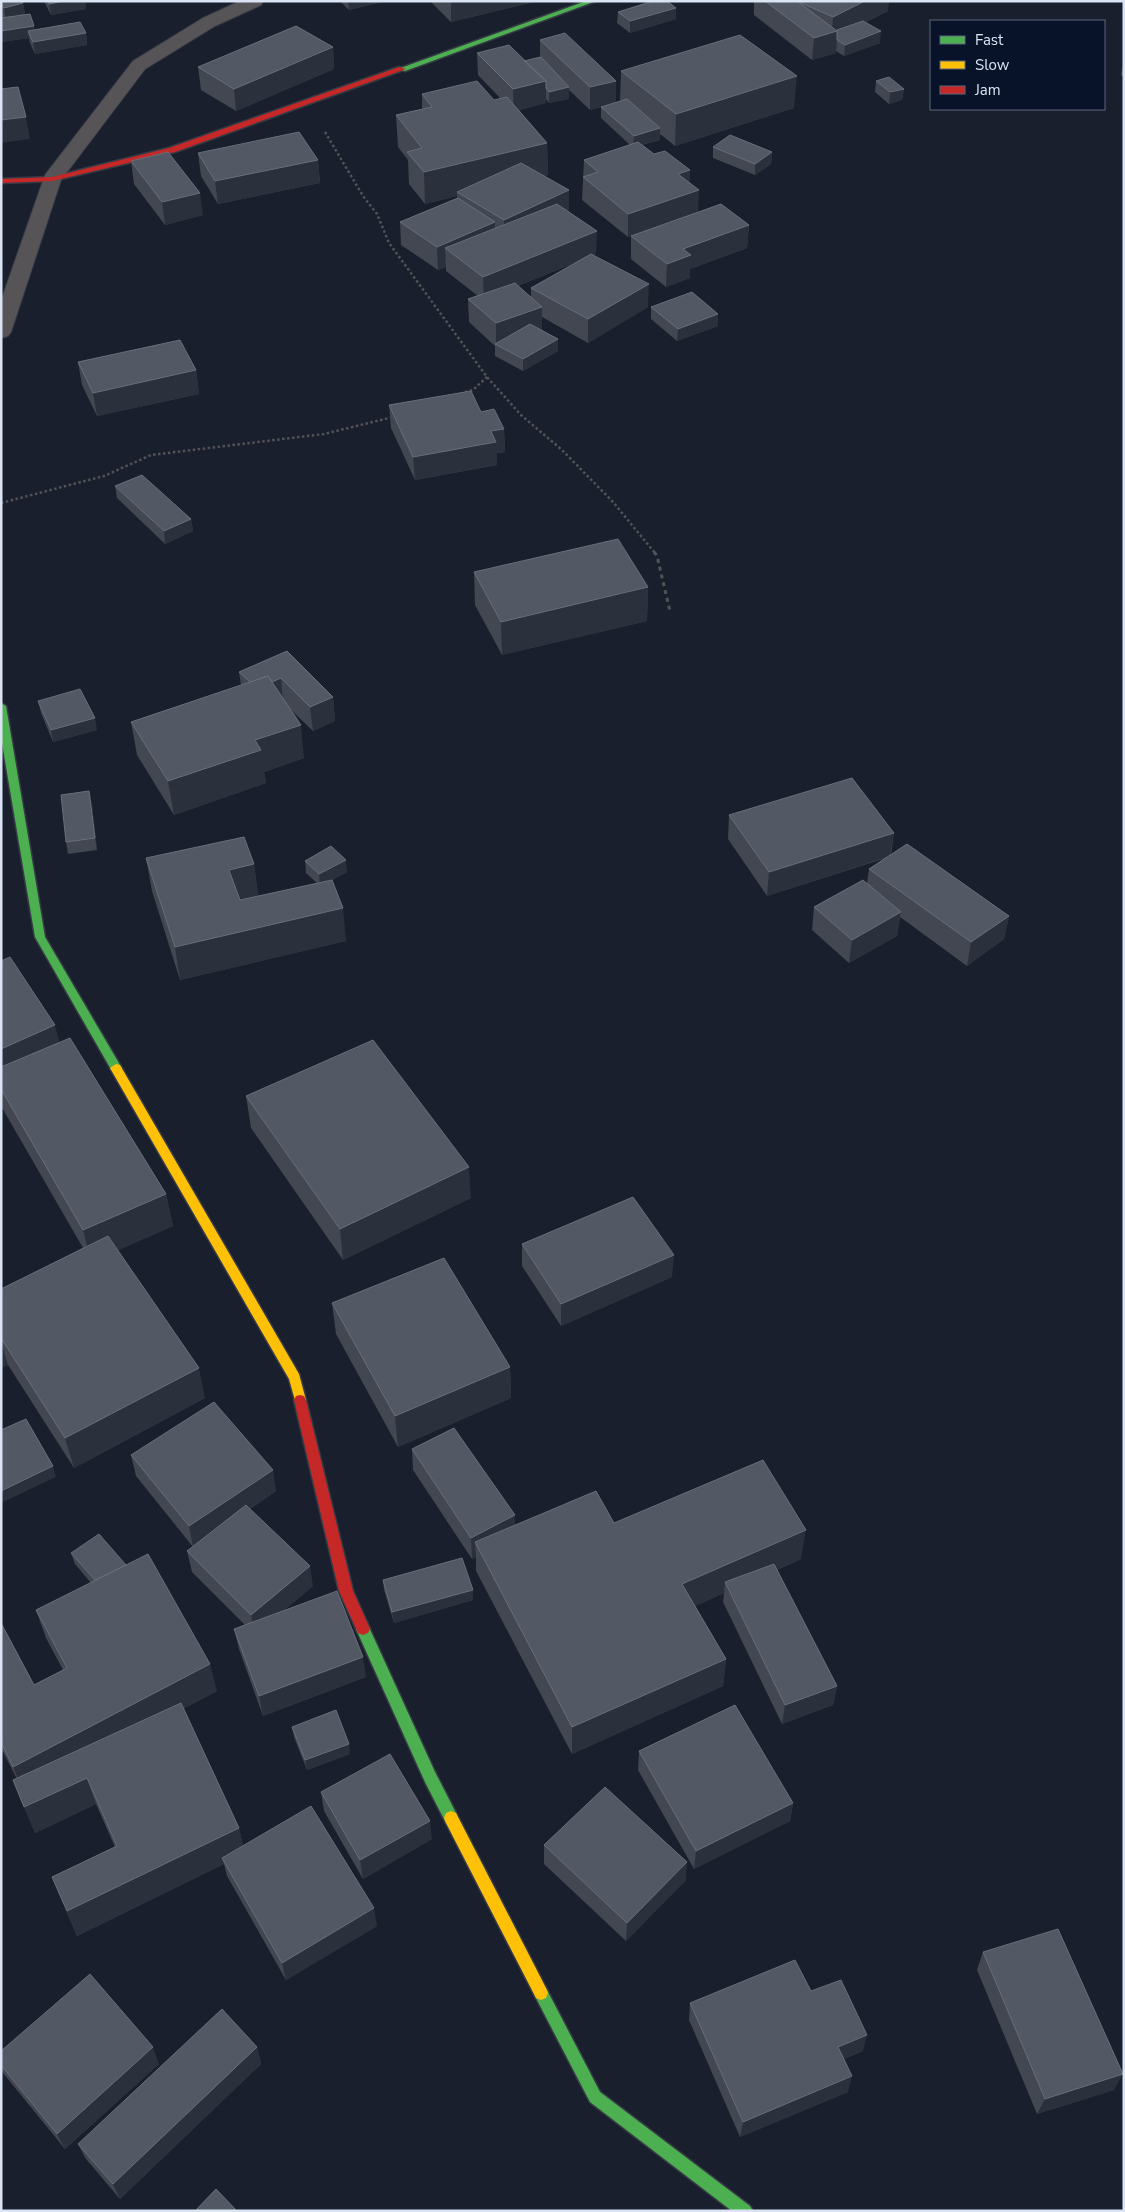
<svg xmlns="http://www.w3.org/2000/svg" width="1125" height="2212" font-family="'Nunito Sans',sans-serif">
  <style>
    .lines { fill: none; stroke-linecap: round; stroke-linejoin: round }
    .street-casing { stroke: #363b46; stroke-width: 2 }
    .fast-casing { stroke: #363b46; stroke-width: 3 }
    .slow-casing { stroke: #363b46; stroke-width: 3 }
    .jam-casing { stroke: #363b46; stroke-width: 3 }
    .path-far1 { stroke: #535256; stroke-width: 2.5; stroke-dasharray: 2.5 2.5; stroke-linecap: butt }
    .path { stroke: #535256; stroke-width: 3; stroke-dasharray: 4 4; stroke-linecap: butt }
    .street { fill: #575457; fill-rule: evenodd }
    .fast { fill: #4caf50; fill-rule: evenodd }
    .slow { fill: #ffc107; fill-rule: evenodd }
    .jam { fill: #c62828; fill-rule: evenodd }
    .wall { fill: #424752; fill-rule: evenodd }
    .shaded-wall { fill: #2a303c }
    .building { fill: #525864; stroke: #686e7a }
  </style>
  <rect width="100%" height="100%" fill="#191f2c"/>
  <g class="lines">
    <defs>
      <path id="street" d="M240,1H263L261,5L215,26L145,69L61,180L11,332L8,336L1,338V301L45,175L133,61L203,18Z"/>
      <path id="fast" d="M586,1H596L405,71L398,69Z
        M1,703L6,706L45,937L120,1065L122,1068L120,1071H112L35,937L1,737Z
        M363,1623L368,1625L435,1772L456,1813L458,1818L456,1823L451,1825L446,1823L425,1782L356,1629L358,1625Z
        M541,1986L546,1988L600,2092L750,2206L753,2211H732L590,2102L536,1998L534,1993L536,1988Z"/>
      <path id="slow" d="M116,1064L120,1065L299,1374L306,1400L304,1404L300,1405L296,1404L289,1379L110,1068Z
        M451,1811L456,1813L546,1988L548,1993L546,1998L541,2000L536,1998L446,1823L444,1818L446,1813Z"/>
      <path id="jam" d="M399,67L406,69L175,152L52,181L1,183V179L52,177L169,148Z
        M300,1395L304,1396L306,1400L353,1591L370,1629L368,1633L363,1635L358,1633L339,1591L294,1400L296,1396Z"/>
    </defs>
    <!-- street casing -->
    <use href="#street" class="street-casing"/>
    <!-- fast casing -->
    <use href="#fast" class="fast-casing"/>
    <!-- slow casing -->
    <use href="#slow" class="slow-casing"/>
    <!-- jam casing -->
    <use href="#jam" class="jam-casing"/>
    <!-- path-far1 -->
    <path class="path-far1" d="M325,132L363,196L377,214L389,243L487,377L521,415L562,450L613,502L655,553
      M465,392L473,390L487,377
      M1,503L104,476L151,455L324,434L393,417"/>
    <!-- path -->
    <path class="path" d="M654,552L657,556L670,611"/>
    <!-- street -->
    <use href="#street" class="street"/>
    <!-- fast -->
    <use href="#fast" class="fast"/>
    <!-- slow -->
    <use href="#slow" class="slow"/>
    <!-- jam -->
    <use href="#jam" class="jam"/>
  </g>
  <!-- wall -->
  <path class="wall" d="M1,1L23,3L25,14L22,15L35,30L86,33L87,45L35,54L30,43L29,38L1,42V18H4L1,15Z
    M44,1H85L86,9L51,15Z
    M340,1H386L349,10Z
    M430,1H534V2L451,22Z
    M754,1H797L799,3V2L888,11L866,22L880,43L844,56L836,51V53L812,60L754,15Z
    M618,12L676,19L630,33L617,23Z
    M540,40L616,81V102L620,101L621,71L794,108L675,146L660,134V140L642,145L654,154L690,170L689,183L698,212L749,225L747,248L690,269V278L666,287L631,259V236L655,228L628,237L582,200L584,160L630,145L601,118V107L590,110L569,90V99L549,103L546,99V103L519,110L547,143L548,175L544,176L596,254L593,255L648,307L588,343L542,317V330L558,351L523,371L495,356V346L469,322L468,299L478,296L446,271V267L438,270L401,245L400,222L457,198V196L425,204L409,184L408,160L398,147L396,115L422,109V94L494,100L501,99L478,75L477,53L524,61L540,57ZM577,262L531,288V297L518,286Z
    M333,47L334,69L236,111L201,90L198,67Z
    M1123,64H1124V78L1121,75Z
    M876,81L904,89L902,100L889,104L875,92Z
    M713,147L772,152L771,164L755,175L713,158Z
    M198,153L318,160L320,183L218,204L201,176Z
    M131,161L203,215L165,225L134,184Z
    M651,307L718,314V326L677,341L651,319Z
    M78,362L196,370L199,394L97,416L82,385Z
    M389,405L481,412L504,429L505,452L497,453V465L415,480L391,428Z
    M115,486L191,519L193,531L165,544L117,498Z
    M474,572L648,587L647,621L502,655L475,605Z
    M287,651L333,697L335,721L313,731L289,708L304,758L264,772L266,783L174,815L137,755L131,722L241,685L239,672Z
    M38,701L97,730L53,742L41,713Z
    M89,791L92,804L97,850L68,854L66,842Z
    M729,815L894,833L891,855L1009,916L1004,939L967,966L900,917L897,936L849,963L812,930L814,907L867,883L869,869L886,858L767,896L728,839Z
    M146,858L254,864L258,896L317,883L306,873L305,861L347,872L332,880L346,941L180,980L152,891Z
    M1,961L166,1194L173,1226L118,1250L205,1398L74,1468L8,1365L1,1368V1289L83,1248L1,1106Z
    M246,1096L471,1198L343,1260L251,1128Z
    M522,1244L672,1277L561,1326L522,1266Z
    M332,1303L510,1367L511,1398L398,1447L336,1334Z
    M412,1449L515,1515V1525L614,1523L801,1559L777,1570L837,1686L833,1705L782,1724L723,1602L724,1593L695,1606L726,1659L723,1686L572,1754L476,1571V1557L472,1559L413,1470Z
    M131,1455L276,1491L250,1509L313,1586L284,1610L366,1677L263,1716L239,1649L234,1629L245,1625L192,1572L187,1551L193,1547L136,1476Z
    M71,1553L217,1691L183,1709L239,1828L243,1846L377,1926L286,1980L227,1876L224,1864L77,1936L52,1877L115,1847L96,1804L35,1833L13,1780L17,1779L1,1748V1623L34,1685L63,1670L46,1638L36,1610L91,1583L75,1564Z
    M383,1580L473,1600L394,1623L384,1590Z
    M292,1727L350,1754L307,1770L294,1737Z
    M639,1751L793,1803L790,1821L694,1869L638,1770Z
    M321,1792L432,1839L363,1879L324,1811Z
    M544,1845L686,1880L626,1941L544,1864Z
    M983,1952L1114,2090L1037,2114L977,1970Z
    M811,1991L863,2051L844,2059L848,2092L740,2137L689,2020L690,2003Z
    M257,2047L261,2064L120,2199L86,2159L78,2144Z
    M1,2051L159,2064L65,2149L3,2073L1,2070Z"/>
  <!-- shaded-wall -->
  <path class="shaded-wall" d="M64,1H85L86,9L51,15L49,4Z
    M348,1H386L349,10Z
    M451,1H534V2L451,22Z
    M865,1H889L888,11L837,37L836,53L812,60L814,38L832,32L833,17Z
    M23,3L25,14L6,20L4,8Z
    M676,8V19L630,33V21Z
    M34,26L36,37L28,31L29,38L1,42V31Z
    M881,31L880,43L844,56L845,45Z
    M86,33L87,45L35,54L33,42Z
    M333,47L334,69L236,111L234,89Z
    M797,76L794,108L675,146L676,114Z
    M546,81V103L514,112L513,89Z
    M616,81V103L590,110V87Z
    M569,87V99L549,103V92Z
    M904,89L902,100L889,104L890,92Z
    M26,117L30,139L1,143V120Z
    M660,128V140L633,147L634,136Z
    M547,143L548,175L462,195L457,192V196L425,204L424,172Z
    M772,152L771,164L755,175V164Z
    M318,160L320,183L218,204L215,181Z
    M690,170L689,193L678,174Z
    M569,190V213L504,243V220Z
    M699,190L698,213L628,237V214Z
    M200,193L203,215L165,225L162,202Z
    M495,222V244L445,248L446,267L438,270L437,247Z
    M749,225L747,248L690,269V278L666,287L667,264L683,249Z
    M597,231L596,254L484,300L483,277Z
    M649,284L648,307L588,343V319Z
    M542,307V330L499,346L496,344V323Z
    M718,314V326L677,341L678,329Z
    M558,339V351L523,371V359Z
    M196,370L199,394L97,416L93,393Z
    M504,429L505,452L497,453V465L415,480L413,457L491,431Z
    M191,519L193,531L165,544L164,531Z
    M648,587L647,621L502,655L501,622Z
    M281,678L283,702L257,689Z
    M333,697L335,721L313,731L310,707Z
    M95,718L97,730L53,742L51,730Z
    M301,725L304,758L264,772L266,783L174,815L168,781L255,740Z
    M89,791L92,804L97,850L95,838Z
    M894,833L890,856L767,896L769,872Z
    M346,860L347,872L320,886L319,874Z
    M254,864L258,897L234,903L229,870Z
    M343,908L346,941L180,980L175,947Z
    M901,912L897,936L849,963L852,940Z
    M1009,916L1004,939L967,966L971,942Z
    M55,1025L61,1049L1,1074V1049Z
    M469,1167L471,1198L343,1260L340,1229Z
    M166,1194L173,1226L91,1262L83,1230Z
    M674,1255L672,1277L561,1326V1304Z
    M1,1342L8,1365L1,1368Z
    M510,1367L511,1398L398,1447L395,1416Z
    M199,1368L205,1398L74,1468L65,1438Z
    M53,1466L56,1477L1,1503V1491Z
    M273,1470L276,1491L193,1547L189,1526Z
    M515,1515V1536L475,1542L476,1557L472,1559L471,1538Z
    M806,1530L801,1559L729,1591L725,1582L724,1593L680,1613L682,1584Z
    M310,1566L313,1586L255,1635L251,1615Z
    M473,1590V1600L394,1623L392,1612Z
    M363,1657L366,1677L263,1716L259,1696Z
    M726,1659L723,1686L572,1754V1727Z
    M210,1664L217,1691L24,1793L13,1767Z
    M837,1686L833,1705L782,1724L785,1705Z
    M349,1744L350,1754L307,1770L305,1760Z
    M87,1778L96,1804L35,1833L24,1807Z
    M793,1803L790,1821L694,1869L696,1851Z
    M430,1821L432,1839L363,1879L360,1860Z
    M239,1828L245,1854L222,1858L224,1864L77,1936L67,1911Z
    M687,1862L686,1880L626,1941L627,1923Z
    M374,1908L377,1926L286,1980L282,1963Z
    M867,2035L863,2051L834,2063L838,2047Z
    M153,2047L159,2064L65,2149L57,2134Z
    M257,2047L261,2064L120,2199L113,2184Z
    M1123,2074L1114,2090L1037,2114L1045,2099Z
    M852,2076L848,2092L740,2137L743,2122Z"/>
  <!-- building -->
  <path class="building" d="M1,1H22L23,3L4,8L1,5Z
    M48,1H64L49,4Z
    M653,1H667L676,8L630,21L618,12Z
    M765,1H797L837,31L814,38Z
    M801,1H865L833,17L799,2Z
    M30,14L34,26L1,31V18Z
    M863,21L881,31L845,45L837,40V30Z
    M80,22L86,33L33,42L28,31Z
    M296,26L333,47L234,89L198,67Z
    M565,33L616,81L590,87L540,40Z
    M740,35L797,76L676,114L621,71Z
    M509,45L546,81L513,89L477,53Z
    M541,57L569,87L549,92L546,88V81L524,61Z
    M889,77L904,89L890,92L876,81Z
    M477,81L494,100L507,97L547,143L424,172L407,152L422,148L396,115L432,107L422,94Z
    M18,87L26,117L1,120V89Z
    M627,99L660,128L634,136L601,107Z
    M299,132L318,160L215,181L198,153Z
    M730,135L772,152L755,164L713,147Z
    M638,142L654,154L665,151L690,170L678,174L699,190L628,214L583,177L598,172L584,160Z
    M168,152L200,193L162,202L131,161Z
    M521,163L569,190L504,220L457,192Z
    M458,198L495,222L437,247L400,222Z
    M557,204L597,231L483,277L445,248Z
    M721,204L749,225L683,249L691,255L667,264L631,236Z
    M591,254L649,284L588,319L531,288Z
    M515,283L542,307L496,323L468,299Z
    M692,292L718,314L678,329L651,307Z
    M530,324L558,339L523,359L495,344Z
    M180,340L196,370L93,393L78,362Z
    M471,391L481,412L494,409L504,429L491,431L496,442L413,457L389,405Z
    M142,475L191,519L164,531L115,486Z
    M618,539L648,587L501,622L474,572Z
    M287,651L333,697L310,707L281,678L272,682L268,676L250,682L239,672Z
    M268,676L301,725L255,740L261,750L168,781L131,722Z
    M80,689L95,718L51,730L38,701Z
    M852,778L894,833L769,872L729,815Z
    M89,791L95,838L66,842L61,795Z
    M244,837L254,864L229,870L240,900L332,880L343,908L175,947L146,858Z
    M907,844L1009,916L971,942L869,869Z
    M331,846L346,860L319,874L305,861Z
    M863,880L901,912L852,940L814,907Z
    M10,957L55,1025L1,1049V961Z
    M70,1038L166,1194L83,1230L1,1089V1067Z
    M373,1040L469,1167L340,1229L246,1096Z
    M633,1197L674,1255L561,1304L522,1244Z
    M108,1236L199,1368L65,1438L1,1338V1289Z
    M444,1258L510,1367L395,1416L332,1303Z
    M214,1402L273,1470L189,1526L131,1455Z
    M26,1419L53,1466L1,1491V1430Z
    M454,1428L515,1515L471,1538L412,1449Z
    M763,1460L806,1530L682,1584L726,1659L572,1727L475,1542L596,1491L614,1523Z
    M246,1505L310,1566L251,1615L187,1551Z
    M99,1534L126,1565L95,1580L71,1553Z
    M148,1554L210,1664L13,1767L1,1742V1623L34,1685L67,1668L36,1610Z
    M462,1558L473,1590L392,1612L383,1580Z
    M774,1564L837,1686L785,1705L725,1582Z
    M337,1591L363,1657L259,1696L234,1629Z
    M181,1703L239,1828L67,1911L52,1877L117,1846L87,1778L24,1807L13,1780Z
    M735,1705L793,1803L696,1851L639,1751Z
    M336,1710L349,1744L305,1760L292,1727Z
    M390,1754L430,1821L360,1860L321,1792Z
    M605,1787L687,1862L627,1923L544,1845Z
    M311,1806L374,1908L282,1963L222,1858Z
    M1058,1929L1123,2074L1045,2099L983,1952Z
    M795,1960L811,1991L841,1980L867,2035L838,2047L852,2076L743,2122L690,2003Z
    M90,1974L153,2047L57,2134L1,2065V2051Z
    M222,2009L257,2047L113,2184L78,2144Z
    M216,2189L237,2211H195Z"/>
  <!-- border -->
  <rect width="1125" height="2212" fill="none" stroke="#dbe4f4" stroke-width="5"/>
  <!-- legend -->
  <rect x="930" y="20" width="175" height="90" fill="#08132a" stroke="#5c677b"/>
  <rect x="940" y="36" width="25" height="8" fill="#4caf50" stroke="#5c677b"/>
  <text x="975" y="45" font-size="15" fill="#dbe4f4">Fast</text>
  <rect x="940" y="61" width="25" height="8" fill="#ffc107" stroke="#5c677b"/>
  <text x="975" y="70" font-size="15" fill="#dbe4f4">Slow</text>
  <rect x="940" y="86" width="25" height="8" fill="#c62828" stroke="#5c677b"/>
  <text x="975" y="95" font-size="15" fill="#dbe4f4">Jam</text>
</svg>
